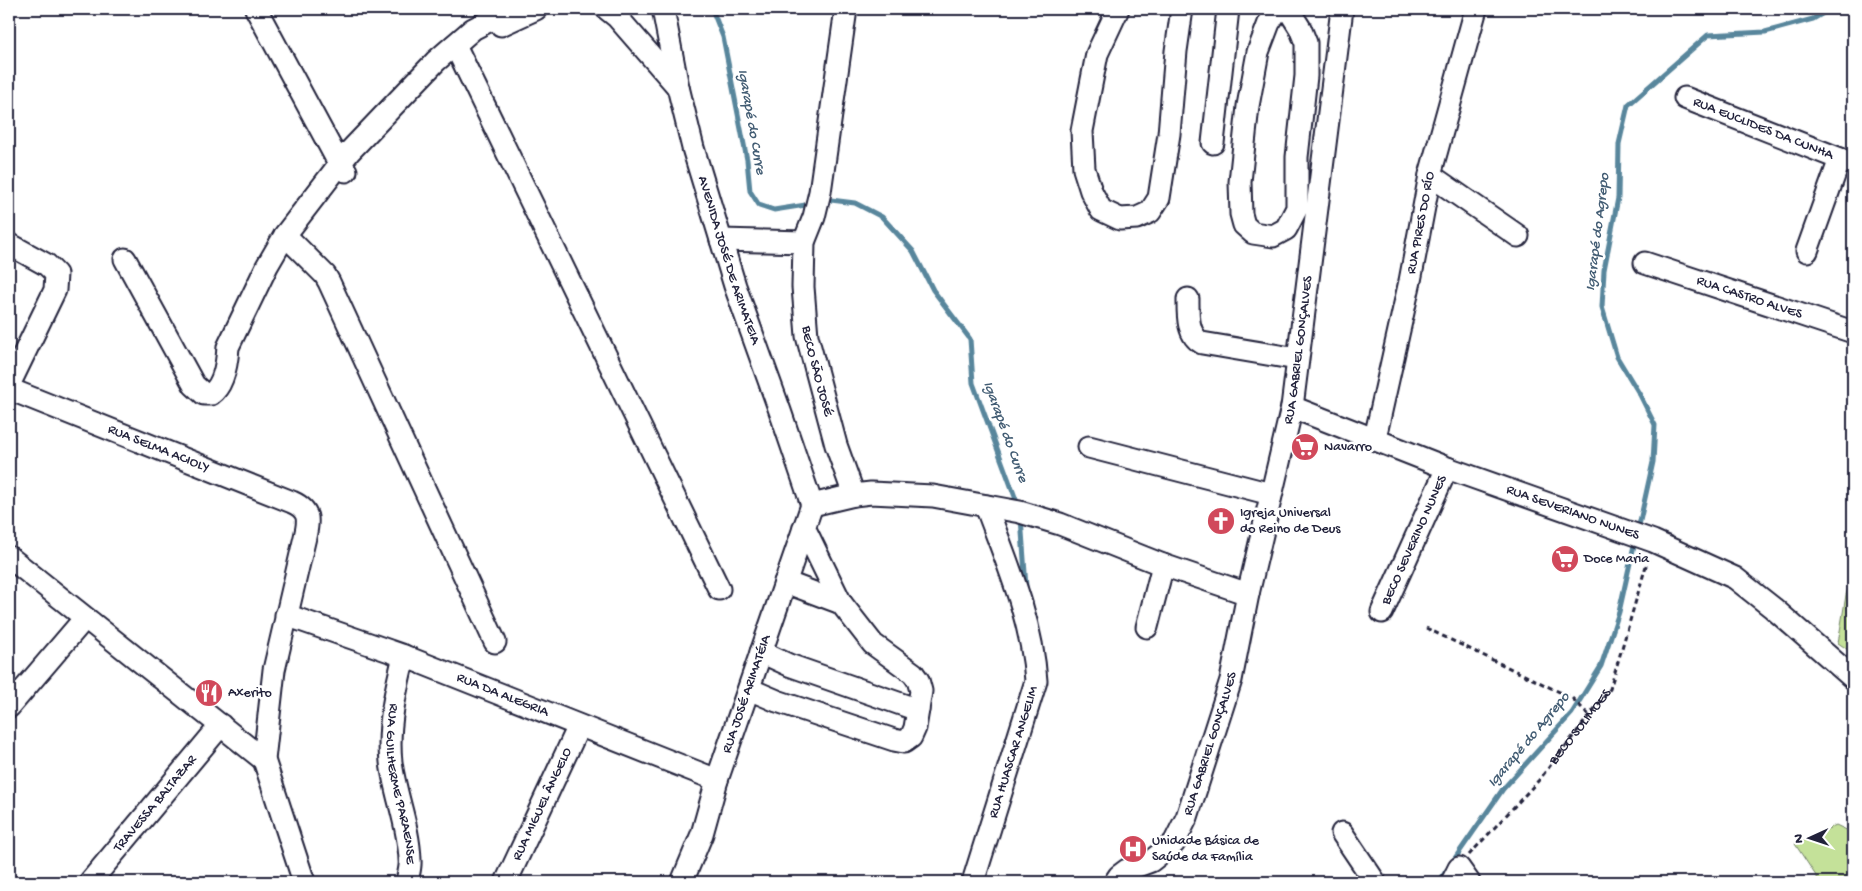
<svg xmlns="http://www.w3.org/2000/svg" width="1862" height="891" font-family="'Gochi Hand',sans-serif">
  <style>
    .green { fill: #c4e199; stroke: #73826a }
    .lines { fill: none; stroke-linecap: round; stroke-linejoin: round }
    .stream { stroke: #59869c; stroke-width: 5 }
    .minor-casing { stroke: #22223b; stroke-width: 25 }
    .path { stroke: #22223b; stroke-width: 3; stroke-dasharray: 5 4; stroke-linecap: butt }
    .minor { stroke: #fff; stroke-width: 21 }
    .labels { text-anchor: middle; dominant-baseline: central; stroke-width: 5; stroke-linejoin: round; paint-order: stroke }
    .street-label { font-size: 14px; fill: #22223b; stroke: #fff }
    .poi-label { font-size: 14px; fill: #22223b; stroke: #fff; text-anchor: start }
    .water-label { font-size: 15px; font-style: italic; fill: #425c73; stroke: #fff }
  </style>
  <rect width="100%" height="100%" fill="#fff"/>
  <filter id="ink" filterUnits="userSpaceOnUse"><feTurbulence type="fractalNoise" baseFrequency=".02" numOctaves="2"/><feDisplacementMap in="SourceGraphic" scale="10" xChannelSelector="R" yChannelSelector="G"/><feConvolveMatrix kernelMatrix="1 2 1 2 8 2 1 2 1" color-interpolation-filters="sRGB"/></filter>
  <g filter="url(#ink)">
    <!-- green -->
    <path class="green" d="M1853,573V653L1838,643L1846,595Z
      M1836,825L1853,833V882H1820L1795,844Z"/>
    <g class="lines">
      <!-- stream -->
      <path class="stream" d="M712,9L723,37L747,160L750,191L759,205L774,210L812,204
        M822,202L831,200L855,203L882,217L913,251L933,290L970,339L973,383L1018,505
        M1021,518L1026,587
        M1638,530L1653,462L1655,425L1640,395L1617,357L1602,307L1604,270L1618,198L1619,144L1628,105L1708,35L1765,32L1813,19L1830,9
        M1451,864L1503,789L1572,713L1601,666L1619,612L1635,541
        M1439,882L1446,871"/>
      <defs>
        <g id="minor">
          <path d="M256,9L340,165L346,171"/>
          <path d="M607,9L617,17L678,87"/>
          <path id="s2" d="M663,9L678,87L693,148L735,286L780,411L812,505"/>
          <path id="s3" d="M846,9L820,192L814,217L804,242L803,287L807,336L836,445L854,495"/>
          <path d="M1118,9L1097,54L1082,131L1084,169L1091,191L1101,210L1120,219L1137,218L1150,212L1159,198L1169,134L1176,51L1182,9"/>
          <path d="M1278,9L1269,23L1258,52L1248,106L1240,182L1241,214L1244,225L1253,233L1273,236L1286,229L1297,208V157L1306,76V43L1300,28L1288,9"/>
          <path d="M501,25L536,9"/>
          <path d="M455,45L719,589"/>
          <path id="s4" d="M1685,98L1853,164"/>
          <path d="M1213,143L1228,9"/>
          <path d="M1430,175L1518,236"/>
          <path d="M285,235L325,275L329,282L495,642"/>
          <path d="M721,240L804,242"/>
          <path d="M9,244L47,265L56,274L55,290L9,385"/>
          <path d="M1807,251L1840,159"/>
          <path d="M125,259L194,385L204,394H211C224,385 227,363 228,347L267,266L285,235L349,152L436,61L473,29L512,9"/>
          <path id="s5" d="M1645,263L1853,332"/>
          <path d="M1188,299C1188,314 1187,335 1202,343L1297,359"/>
          <path id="s6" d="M9,389L292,502C310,510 309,520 305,537L274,670L264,760L304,882"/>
          <path id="s7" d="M1292,407L1447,468L1653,541L1735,578L1773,608L1853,678"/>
          <path id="s8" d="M1375,438L1410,281L1430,175L1476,9"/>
          <path d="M1089,447L1271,494"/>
          <path d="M812,505L854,495L871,493L933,496L1020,512L1060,524L1163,565L1248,594"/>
          <path d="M804,527L841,603"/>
          <path d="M9,557L264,760"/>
          <path id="s9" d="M1382,612L1447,468"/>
          <path id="s10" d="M286,615L404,656L717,780"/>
          <path d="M1147,627L1163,565"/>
          <path d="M761,652L789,665L918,710"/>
          <path id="s11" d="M404,656C396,689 387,727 391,762C395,795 409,826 410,860C411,867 408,875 407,882"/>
          <path d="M749,689L777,701L894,740L904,742L911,737L915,728L921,691L918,680L913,673L873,644L841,603L785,582"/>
          <path d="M9,707L85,618"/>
          <path d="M1342,833L1375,882"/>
          <path id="s12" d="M90,882L221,725"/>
          <path id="s13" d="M506,882L579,726"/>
          <path id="s14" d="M682,882L702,834L717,780L812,505"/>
          <path id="s15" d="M973,882L1036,681C1032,619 1007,563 986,506"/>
          <path id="s16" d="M1115,882L1119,876L1127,870L1151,861L1174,843L1187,817L1231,680L1248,594L1292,407L1342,9"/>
          <path d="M1452,882L1459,868L1469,882"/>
        </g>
      </defs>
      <!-- minor casing -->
      <use href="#minor" class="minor-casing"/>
      <!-- path -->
      <g class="path">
        <path d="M1426,628L1572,698L1589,715"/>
        <path id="s1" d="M1469,855L1539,780L1610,689L1648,559"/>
      </g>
      <!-- minor -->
      <use href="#minor" class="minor"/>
    </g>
  </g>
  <!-- icons -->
  <defs>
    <symbol id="supermarket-disc" viewBox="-11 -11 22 22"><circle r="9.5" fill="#d1495b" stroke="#fff"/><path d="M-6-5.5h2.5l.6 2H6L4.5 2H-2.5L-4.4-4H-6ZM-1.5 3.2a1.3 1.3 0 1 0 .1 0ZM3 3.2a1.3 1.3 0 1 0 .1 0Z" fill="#fff"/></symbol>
    <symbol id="church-disc" viewBox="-11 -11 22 22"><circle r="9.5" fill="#d1495b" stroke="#fff"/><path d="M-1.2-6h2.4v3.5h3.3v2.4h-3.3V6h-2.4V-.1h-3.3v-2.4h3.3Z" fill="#fff"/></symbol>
    <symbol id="restaurant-disc" viewBox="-11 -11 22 22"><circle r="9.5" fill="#d1495b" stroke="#fff"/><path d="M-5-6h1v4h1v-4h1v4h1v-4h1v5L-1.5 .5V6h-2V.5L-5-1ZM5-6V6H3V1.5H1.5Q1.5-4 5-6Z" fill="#fff"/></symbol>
    <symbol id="hospital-disc" viewBox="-11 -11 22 22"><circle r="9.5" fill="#d1495b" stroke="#fff"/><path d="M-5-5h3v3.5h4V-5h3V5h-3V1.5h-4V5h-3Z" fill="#fff"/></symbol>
  </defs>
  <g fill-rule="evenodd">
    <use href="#supermarket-disc" x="1289" y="431" width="32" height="32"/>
    <use href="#church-disc" x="1205" y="505" width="32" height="32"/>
    <use href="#supermarket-disc" x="1549" y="543" width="32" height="32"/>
    <use href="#restaurant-disc" x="193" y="677" width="32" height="32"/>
    <use href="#hospital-disc" x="1117" y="833" width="32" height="32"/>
  </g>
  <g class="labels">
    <!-- street labels -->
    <g class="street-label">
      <text stroke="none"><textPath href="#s4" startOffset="84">RUA EUCLIDES DA CUNHA</textPath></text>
      <text stroke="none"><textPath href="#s8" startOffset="220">RUA PIRES DO RÍO</textPath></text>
      <text stroke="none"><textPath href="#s2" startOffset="260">AVENIDA JOSÉ DE ARIMATEIA</textPath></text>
      <text stroke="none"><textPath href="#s5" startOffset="110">RUA CASTRO ALVES</textPath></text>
      <text stroke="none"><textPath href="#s16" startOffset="582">RUA GABRIEL GONÇALVES</textPath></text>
      <text stroke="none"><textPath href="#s3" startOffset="368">BECO SÃO JOSÉ</textPath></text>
      <text stroke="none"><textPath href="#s6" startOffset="161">RUA SELMA ACIOLY</textPath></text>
      <text stroke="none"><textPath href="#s7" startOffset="300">RUA SEVERIANO NUNES</textPath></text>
      <text stroke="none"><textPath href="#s9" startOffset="79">BECO SEVERINO NUNES</textPath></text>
      <text stroke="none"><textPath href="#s14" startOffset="199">RUA JOSÉ ARIMATÉIA</textPath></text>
      <text stroke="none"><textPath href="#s10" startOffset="231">RUA DA ALEGRIA</textPath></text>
      <text stroke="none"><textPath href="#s1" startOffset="170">BECO SOLIMOES</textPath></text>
      <text stroke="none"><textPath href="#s16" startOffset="178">RUA GABRIEL GONÇALVES</textPath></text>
      <text stroke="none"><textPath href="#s15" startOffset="136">RUA HUASCAR ANGELIM</textPath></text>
      <text stroke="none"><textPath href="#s11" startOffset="130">RUA GUILHERME PARAENSE</textPath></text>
      <text stroke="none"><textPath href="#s12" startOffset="102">TRAVESSA BALTAZAR</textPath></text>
      <text stroke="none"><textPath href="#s13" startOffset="86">RUA MIGUEL ÂNGELO</textPath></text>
    </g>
    <!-- poi labels -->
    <g class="poi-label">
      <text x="1324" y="447">Navarro</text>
      <text x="1240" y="513">Igreja Universal<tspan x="1240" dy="16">do Reino de Deus</tspan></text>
      <text x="1584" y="559">Doce Maria</text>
      <text x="228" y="693">Axerito</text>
      <text x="1152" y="841">Unidade Básica de<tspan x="1152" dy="16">Saúde da Família</tspan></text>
    </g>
    <!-- water labels -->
    <g class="water-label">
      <text transform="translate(751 122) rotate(80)">Igarapé do Curre</text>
      <text transform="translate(1598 232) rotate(-83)">Igarapé do Agrepo</text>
      <text transform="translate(1005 432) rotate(70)">Igarapé do Curre</text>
      <text transform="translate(1529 740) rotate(-50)">Igarapé do Agrepo</text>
    </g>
  </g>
  <!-- margin -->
  <rect width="1862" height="891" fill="none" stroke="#fff" stroke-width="30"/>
  <rect x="15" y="15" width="1832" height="861" fill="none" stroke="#22223b" stroke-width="2" filter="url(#ink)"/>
  <!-- north arrow -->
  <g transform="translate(1810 838) rotate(267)" stroke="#ffffff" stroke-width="4" paint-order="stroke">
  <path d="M0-4L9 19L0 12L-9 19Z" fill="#22223b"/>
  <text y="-8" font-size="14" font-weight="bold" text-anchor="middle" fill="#22223b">N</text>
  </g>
</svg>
